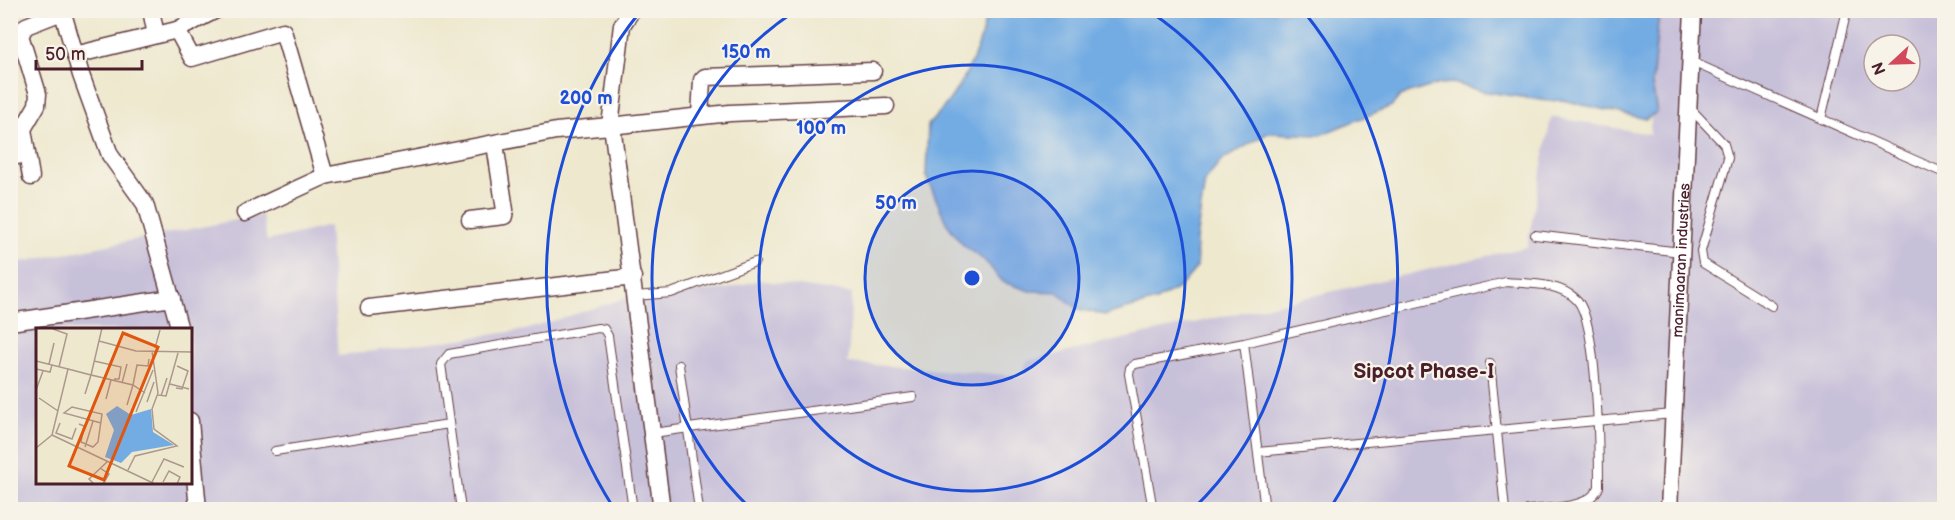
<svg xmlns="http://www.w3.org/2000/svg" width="1955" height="520" font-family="'Balsamiq Sans',sans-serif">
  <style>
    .industrial { fill: #c7c0d9; fill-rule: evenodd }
    .water { fill: #73ace3; stroke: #5e6687; stroke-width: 1.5 }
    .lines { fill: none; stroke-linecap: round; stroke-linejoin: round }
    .lane-casing { stroke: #633d43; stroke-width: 10 }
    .street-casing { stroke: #633d43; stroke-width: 19 }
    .lane { stroke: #fff; stroke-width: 8 }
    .street { stroke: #fff; stroke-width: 16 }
    .ring { fill: none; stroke: #1d4ed8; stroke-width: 3 }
    .labels { text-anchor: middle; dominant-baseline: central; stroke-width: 4.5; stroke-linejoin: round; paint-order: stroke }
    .street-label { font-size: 15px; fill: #4a1f2b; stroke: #f7f3e8 }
    .district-label { font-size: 21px; font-weight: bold; fill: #4a1f2b; stroke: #f7f3e8 }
    .inset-road { fill: none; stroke: #ac988d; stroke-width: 1.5 }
    .view { fill: #e0560e; fill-opacity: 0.15; stroke: #e0560e; stroke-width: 3 }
    .inset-edge { fill: none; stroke: #4a1f2b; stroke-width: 3 }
    .centre { fill: #1d4ed8; stroke: #f7f3e8; stroke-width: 3 }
    .ring-label { font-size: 18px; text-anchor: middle; font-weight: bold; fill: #1d4ed8; stroke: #f7f3e8; stroke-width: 4.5; stroke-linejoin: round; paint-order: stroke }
  </style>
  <rect width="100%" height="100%" fill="#f7f3e8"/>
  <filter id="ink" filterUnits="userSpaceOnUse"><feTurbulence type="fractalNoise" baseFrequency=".0167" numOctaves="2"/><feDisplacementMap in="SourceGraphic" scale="12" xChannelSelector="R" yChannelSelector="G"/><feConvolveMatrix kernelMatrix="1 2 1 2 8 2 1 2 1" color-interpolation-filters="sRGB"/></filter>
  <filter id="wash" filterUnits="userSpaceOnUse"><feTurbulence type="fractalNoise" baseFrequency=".008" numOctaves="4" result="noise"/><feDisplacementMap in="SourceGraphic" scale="24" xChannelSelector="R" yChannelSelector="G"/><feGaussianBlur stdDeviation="1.35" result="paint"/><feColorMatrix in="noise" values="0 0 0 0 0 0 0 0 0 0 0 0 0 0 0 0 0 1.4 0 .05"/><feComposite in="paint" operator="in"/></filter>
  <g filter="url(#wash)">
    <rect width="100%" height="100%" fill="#eee8ce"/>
    <!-- industrial -->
    <path class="industrial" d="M1658,11H1944V509L11,510V264L262,215L267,241L329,226L338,356L525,330L632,296L726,289L759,280L852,294L848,363L1022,376L1027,361L1527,247L1551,117L1650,134ZM1874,45H1910V81H1874ZM38,330H190V482H38Z"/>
    <!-- water -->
    <path class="water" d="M986,11H1659L1652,85L1657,112L1646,119L1562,100L1548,101L1481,91L1453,83L1439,84L1400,96L1392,106L1320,135L1268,133L1222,160L1205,181L1196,240L1197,267L1180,287L1156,301L1105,315L1078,309L1057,292L1030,291L1003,282L985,261L963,245L947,224L926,176L928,125C958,95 982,52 986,11Z"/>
  </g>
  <g filter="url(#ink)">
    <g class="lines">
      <defs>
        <path id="lane" d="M1690,61L1944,173
          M1690,108L1724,144L1728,158L1701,251L1703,263L1772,306
          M1821,119L1847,10
          M1535,235L1681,252
          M635,296L671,293L755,262
          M1244,343L1265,510
          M1490,363L1505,510
          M679,365L699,510
          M653,433L913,397
          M275,451L449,424
          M1258,452L1673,414
          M461,510L441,364L449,354L598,328L604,329L608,336L633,510
          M1153,510L1129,374L1130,368L1135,364L1244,343L1506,282C1528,284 1560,282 1577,300C1598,323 1599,451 1599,487C1589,510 1550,507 1528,510"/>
        <g id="street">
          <path d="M62,10L81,75L110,155L145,204L180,330"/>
          <path d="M151,10L156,35"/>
          <path d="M632,10L622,25L610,126L730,113L886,106"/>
          <path d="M177,30L192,58L283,31L325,176L556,131L610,126L613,133L662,510"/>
          <path d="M75,55L177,30L216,10"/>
          <path d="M700,116L702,80L705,77L873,71"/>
          <path d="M10,158L26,153"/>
          <path d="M31,177L23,129L37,105L38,94L20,35L26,26L62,12"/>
          <path d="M245,213L325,176"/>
          <path d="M470,220L504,216L505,210L495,144"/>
          <path d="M369,308L633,277"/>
          <path d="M10,322L172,298"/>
          <path d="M190,421L198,510"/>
          <path id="s1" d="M1669,510L1693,10"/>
        </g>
      </defs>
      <!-- lane casing -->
      <use href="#lane" class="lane-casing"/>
      <!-- street casing -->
      <use href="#street" class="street-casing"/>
      <!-- lane -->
      <use href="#lane" class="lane"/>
      <!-- street -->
      <use href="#street" class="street"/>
    </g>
  </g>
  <!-- distance rings -->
  <circle cx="972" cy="278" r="107" fill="#1d4ed8" fill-opacity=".12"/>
  <g class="ring">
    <circle cx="972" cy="278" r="107"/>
    <circle cx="972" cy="278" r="213"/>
    <path d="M750 508A320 320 0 0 1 795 11M1149 11A320 320 0 0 1 1194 508"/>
    <path d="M613 507A426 426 0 0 1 639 13M1305 13A426 426 0 0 1 1331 507"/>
  </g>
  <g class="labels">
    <!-- street labels -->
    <g class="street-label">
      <text stroke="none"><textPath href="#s1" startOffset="250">manimaaran industries</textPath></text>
    </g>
    <!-- district labels -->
    <g class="district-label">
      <text x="1424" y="371">Sipcot Phase-I</text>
    </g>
  </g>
  <!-- overview -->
  <g transform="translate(36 328)">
    <rect width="156" height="156" fill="#eee8ce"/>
    <path d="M81,78L95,87L115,81L117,104L138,117L96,124L85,135L69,129L78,102L70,86Z" fill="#73ace3"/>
    <path class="inset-road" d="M66,0L55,47L32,41L16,107L119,156M17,1L31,6L23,39M63,13L100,23L156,24M119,20L124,2M0,33L32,41M58,33L85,39L83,51H78M13,36L18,15M0,41L14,44L16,37M86,55L91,36M134,56L153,61M140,60L146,61L152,43L141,38M0,62L7,43M49,66L55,47L97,57L101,37L112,38L113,31M122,67L130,68L142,25M125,68L131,50M3,70L22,83M70,71L75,52M111,74L118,54M91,77L97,57L109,65M100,84L117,42M24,95L20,105L36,111L40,100M43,96L48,98L45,114L57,119L62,114L66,86L36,79L28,85L65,95M49,119L57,93M0,120L16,107M64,140L73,146L67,156M92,142L99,128L141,118L118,101L116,81L122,65L116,23M116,154L128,131L148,139M127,154L133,143L144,149L141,156M58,156L53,151L72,133"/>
    <path class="view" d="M87,5L122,19L68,152L33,138Z"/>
    <rect width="156" height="156" class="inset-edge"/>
  </g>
  <circle cx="972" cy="278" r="9" class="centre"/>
  <g class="ring-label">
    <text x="746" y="58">150 m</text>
    <text x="586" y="104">200 m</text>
    <text x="821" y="134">100 m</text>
    <text x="896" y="209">50 m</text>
  </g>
  <!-- margin -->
  <rect width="1955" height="520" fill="none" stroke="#f7f3e8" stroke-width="36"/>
  <!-- north arrow -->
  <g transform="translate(1892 63) rotate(248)"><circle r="28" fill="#f7f3e8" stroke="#b29e9c" stroke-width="1.5"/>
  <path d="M0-4.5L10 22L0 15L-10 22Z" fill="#d1495b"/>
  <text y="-9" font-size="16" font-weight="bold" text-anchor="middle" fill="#4a1f2b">N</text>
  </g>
  <!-- scale -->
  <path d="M36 60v9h106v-9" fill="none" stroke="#4a1f2b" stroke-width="3"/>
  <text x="45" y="60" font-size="18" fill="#4a1f2b" stroke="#f7f3e8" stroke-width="4.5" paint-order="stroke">50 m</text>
</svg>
